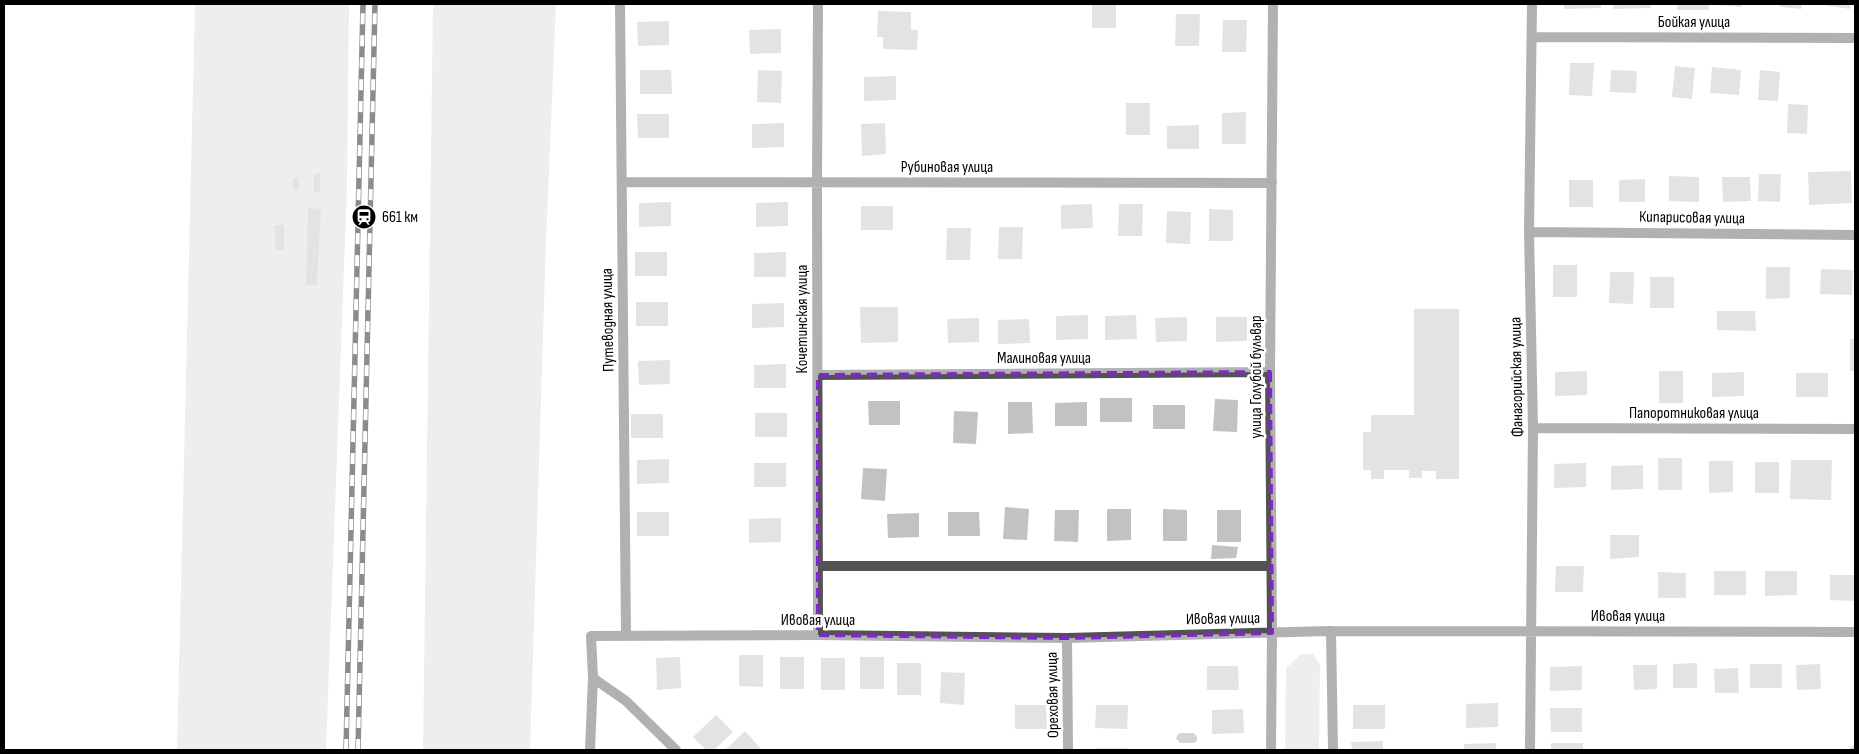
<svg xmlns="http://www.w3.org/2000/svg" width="1859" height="754" font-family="'Sofia Sans Condensed',sans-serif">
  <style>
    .green { fill: #d9d9d9 }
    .water { fill: #a0a0a0 }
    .building { fill: #c2c2c2 }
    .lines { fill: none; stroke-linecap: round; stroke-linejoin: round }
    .minor { stroke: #525252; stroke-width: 10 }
    .rail-casing { stroke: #000; stroke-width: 5.5 }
    .rail { stroke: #fff; stroke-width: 4; stroke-dasharray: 11; stroke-linecap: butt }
    .marked { fill: none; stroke: #7b2cbf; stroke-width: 4; stroke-dasharray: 10 6; stroke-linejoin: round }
    .labels { text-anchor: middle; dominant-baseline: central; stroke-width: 5; stroke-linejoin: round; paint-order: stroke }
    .street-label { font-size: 16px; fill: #000; stroke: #fff }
    .poi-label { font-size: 16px; fill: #000; stroke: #fff; text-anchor: start }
  </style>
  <rect width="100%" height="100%" fill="#fff"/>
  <!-- green -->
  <path class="green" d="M195,4H349L347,187L326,750H177Z
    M433,4H556L546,242L530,750H423Z
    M1301,654H1313L1320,665L1319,750H1285L1286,668Z"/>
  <!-- water -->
  <path class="water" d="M1181,733H1194L1197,737V741L1194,743H1180L1176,738L1178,734Z"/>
  <!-- building -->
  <path class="building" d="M1092,4H1116V28H1092Z
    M1564,4H1601V8L1564,9Z
    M1613,4H1651V8L1613,9Z
    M1677,4H1709V10H1677Z
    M1718,4H1742V7L1718,5Z
    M1780,4H1802L1801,9L1780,7Z
    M1817,4H1850V9Z
    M878,11L911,12V30H918L917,50L883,49V37H877Z
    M1176,14H1200L1199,46H1175Z
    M1223,20H1247L1246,52H1222Z
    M669,21V45L638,46L637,22Z
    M781,29V53L750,54L749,30Z
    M1570,63H1594L1592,96L1569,95Z
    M1675,66L1695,68L1692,99L1672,97Z
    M1712,67L1741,70L1739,95L1710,93Z
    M640,70H671L672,94H640Z
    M758,70L782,71L781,103L757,102Z
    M1611,70L1637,71L1636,93L1610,92Z
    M1760,70L1780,72L1778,101L1758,100Z
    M896,76V100L864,101V77Z
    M1126,103H1150V135H1126Z
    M1788,104L1808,105L1807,134L1787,133Z
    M1246,112V144H1222V113Z
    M637,114H669V138H638Z
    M784,123V147L752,148V124Z
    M885,123L886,154L862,156L861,124Z
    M1199,125V149H1167V126Z
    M1851,171L1852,203L1809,205L1808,172Z
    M314,174H320V192H314Z
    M1759,174H1781L1780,202L1758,201Z
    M1669,176L1699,177V202L1669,201Z
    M299,177V188L293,189V178Z
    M1722,177H1750L1751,201L1723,202Z
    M1645,179V202H1619V180Z
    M1569,180H1593V207H1569Z
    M671,202V226L639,227V203Z
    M788,202V226L756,227V203Z
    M1092,204L1093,228L1061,229V205Z
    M1119,204H1143L1142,236H1118Z
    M861,206H893V230H861Z
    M308,208L321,209L317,285H306Z
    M1209,209L1233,210V241H1209Z
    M1167,211L1191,212L1190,244L1166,243Z
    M275,225H284V250H275Z
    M999,227H1023L1022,259H998Z
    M947,228H971L970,260H946Z
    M635,252H667V276H635Z
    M786,252V277H754V253Z
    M1553,265H1577V297H1553Z
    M1766,267H1790V298L1766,299Z
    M1821,269L1853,270L1852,295L1820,294Z
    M1610,272H1634L1633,304L1609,303Z
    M1650,277H1674V308H1650Z
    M636,302H668V326H636Z
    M784,303V327L752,328V304Z
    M860,307H898V342L861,343Z
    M1414,309H1459V479H1436V471H1422V478H1409V470H1384V479H1371V470H1363V432H1371V415H1414Z
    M1717,311H1755L1756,331L1717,330Z
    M1088,315V339L1056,340V316Z
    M1136,315L1137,339L1105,340V316Z
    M1187,317V341L1156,342L1155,318Z
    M1216,317H1247V341L1216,342Z
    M979,318V342L948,343L947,319Z
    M1029,319L1030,343L998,344V320Z
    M1850,339H1855V371H1850Z
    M670,360V384L639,385L638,361Z
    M786,364V388H754V365Z
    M1587,371V395L1555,396V372Z
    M1659,371H1683V403H1659Z
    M1744,372V396L1712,397V373Z
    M1796,373H1828V397H1796Z
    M1100,398H1132V422H1100Z
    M1215,399L1238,400L1237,432L1213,431Z
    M868,401H900V425H869Z
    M1008,402H1032L1033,433L1008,434Z
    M1087,402V426H1055V403Z
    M1153,405H1185V429H1153Z
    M954,411L978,412L976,444L953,443Z
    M755,413H787V437H755Z
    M631,414H663V438H631Z
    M1658,458H1682V490H1658Z
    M669,459V483L637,484V460Z
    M1791,460H1832L1831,500L1790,499Z
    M1709,461H1733V492L1709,493Z
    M1755,462H1779V493H1755Z
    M754,463H786V487H754Z
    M1586,463V487L1554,488V464Z
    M1643,465V489L1611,490V466Z
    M863,468L887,469L885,501L861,499Z
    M1005,507L1029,509L1027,540L1003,539Z
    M1107,509H1131V540L1107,541Z
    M1163,509L1187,510V541H1163Z
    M1055,510H1079L1078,542L1054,541Z
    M1217,510H1241V542H1217Z
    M637,512H669V536H637Z
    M948,512H979L980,536H948Z
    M919,513V537L888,538L887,514Z
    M781,518V542L749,543V519Z
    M1610,535H1639V557L1610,559Z
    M1212,545L1238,547L1236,558L1211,559Z
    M1556,566H1584L1583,592H1555Z
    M1714,571H1746V595H1714Z
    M1765,571H1797V595L1765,596Z
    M1658,572L1686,573V598H1658Z
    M1830,575H1855V601L1830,600Z
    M739,655H763V687L739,686Z
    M680,657L681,688L657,690L656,658Z
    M780,657H804V689H780Z
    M860,657H884V689H860Z
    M821,658H845V690H821Z
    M897,663H921V695H897Z
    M1697,663V688H1673V664Z
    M1750,664H1782V688H1750Z
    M1820,664L1821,689L1797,690L1796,665Z
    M1633,665H1657V689L1634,690Z
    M1207,666H1238L1239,690H1207Z
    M1582,666V690L1550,691V667Z
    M1738,668L1739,693H1715L1714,669Z
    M941,672L965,673L964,705L940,703Z
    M1498,703V727L1466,728V704Z
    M1015,705H1046L1047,729H1015Z
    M1096,705H1128L1127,729L1095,728Z
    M1353,705H1385V729H1353Z
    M1550,708H1582V732H1551Z
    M1243,709L1244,733L1212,734V710Z
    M716,715L733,732L714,750H706L693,737Z
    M745,731L761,749L725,750Z
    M1383,741V750H1352L1351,742Z
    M1496,743V750H1464V744Z
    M1551,743H1583V750H1551Z
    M1854,744L1855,750H1848Z
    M1096,748H1128V750H1096Z"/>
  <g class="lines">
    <!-- minor -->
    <path class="minor" d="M620,4L626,636
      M1532,37L1855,38
      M622,182L1272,183
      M1529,232L1855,235
      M818,375L1270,372
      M1533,428L1855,429
      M818,566H1271
      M1331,631L1333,750
      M818,635L817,182L818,4
      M1067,638L1068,750
      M593,678L626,701L676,750
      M590,750L593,678L591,636L818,635L1067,638L1331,631L1855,632
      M1271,750L1272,633L1270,372L1273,4
      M1530,750L1533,428L1529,232L1532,4"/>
    <defs>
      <path id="rail" d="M346,750L363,4
        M358,750L375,4"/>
    </defs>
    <!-- rail casing -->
    <use href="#rail" class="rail-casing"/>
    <!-- rail -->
    <use href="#rail" class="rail"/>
  </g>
  <!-- marked area -->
  <path d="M0 0H1859V754H0ZM1270,372L1272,633L1067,638L818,635V375Z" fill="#fff" fill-opacity=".55" fill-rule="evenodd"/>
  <path class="marked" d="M1270,372L1272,633L1067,638L818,635V375Z"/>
  <!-- icons -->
  <defs>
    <symbol id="station-disc" viewBox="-11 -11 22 22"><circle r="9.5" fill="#000" stroke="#fff"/><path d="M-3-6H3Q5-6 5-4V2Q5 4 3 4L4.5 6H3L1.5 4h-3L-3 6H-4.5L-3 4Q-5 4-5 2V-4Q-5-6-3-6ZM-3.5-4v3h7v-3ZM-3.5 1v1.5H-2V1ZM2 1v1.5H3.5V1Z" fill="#fff"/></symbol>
  </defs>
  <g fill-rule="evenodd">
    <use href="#station-disc" x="350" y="203" width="28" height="28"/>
  </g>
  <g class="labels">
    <!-- street labels -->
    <g class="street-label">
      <text x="1694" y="22">Бойкая улица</text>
      <text x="947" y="167">Рубиновая улица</text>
      <text transform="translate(1692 218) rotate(1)">Кипарисовая улица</text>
      <text transform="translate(802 319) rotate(-90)">Кочетинская улица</text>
      <text transform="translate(608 320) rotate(-91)">Путеводная улица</text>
      <text x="1044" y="358">Малиновая улица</text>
      <text transform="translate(1256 377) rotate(-90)">улица Голубой бульвар</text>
      <text transform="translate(1517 377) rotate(-91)">Фанагорийская улица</text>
      <text x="1694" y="413">Папоротниковая улица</text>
      <text x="1628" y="616">Ивовая улица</text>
      <text transform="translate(1223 619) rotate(-1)">Ивовая улица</text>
      <text x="818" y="620">Ивовая улица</text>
      <text transform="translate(1053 695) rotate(-91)">Ореховая улица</text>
    </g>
    <!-- poi labels -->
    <g class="poi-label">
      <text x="382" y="217">661 км</text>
    </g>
  </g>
  <!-- border -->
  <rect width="1859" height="754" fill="none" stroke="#000000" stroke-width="10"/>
</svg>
